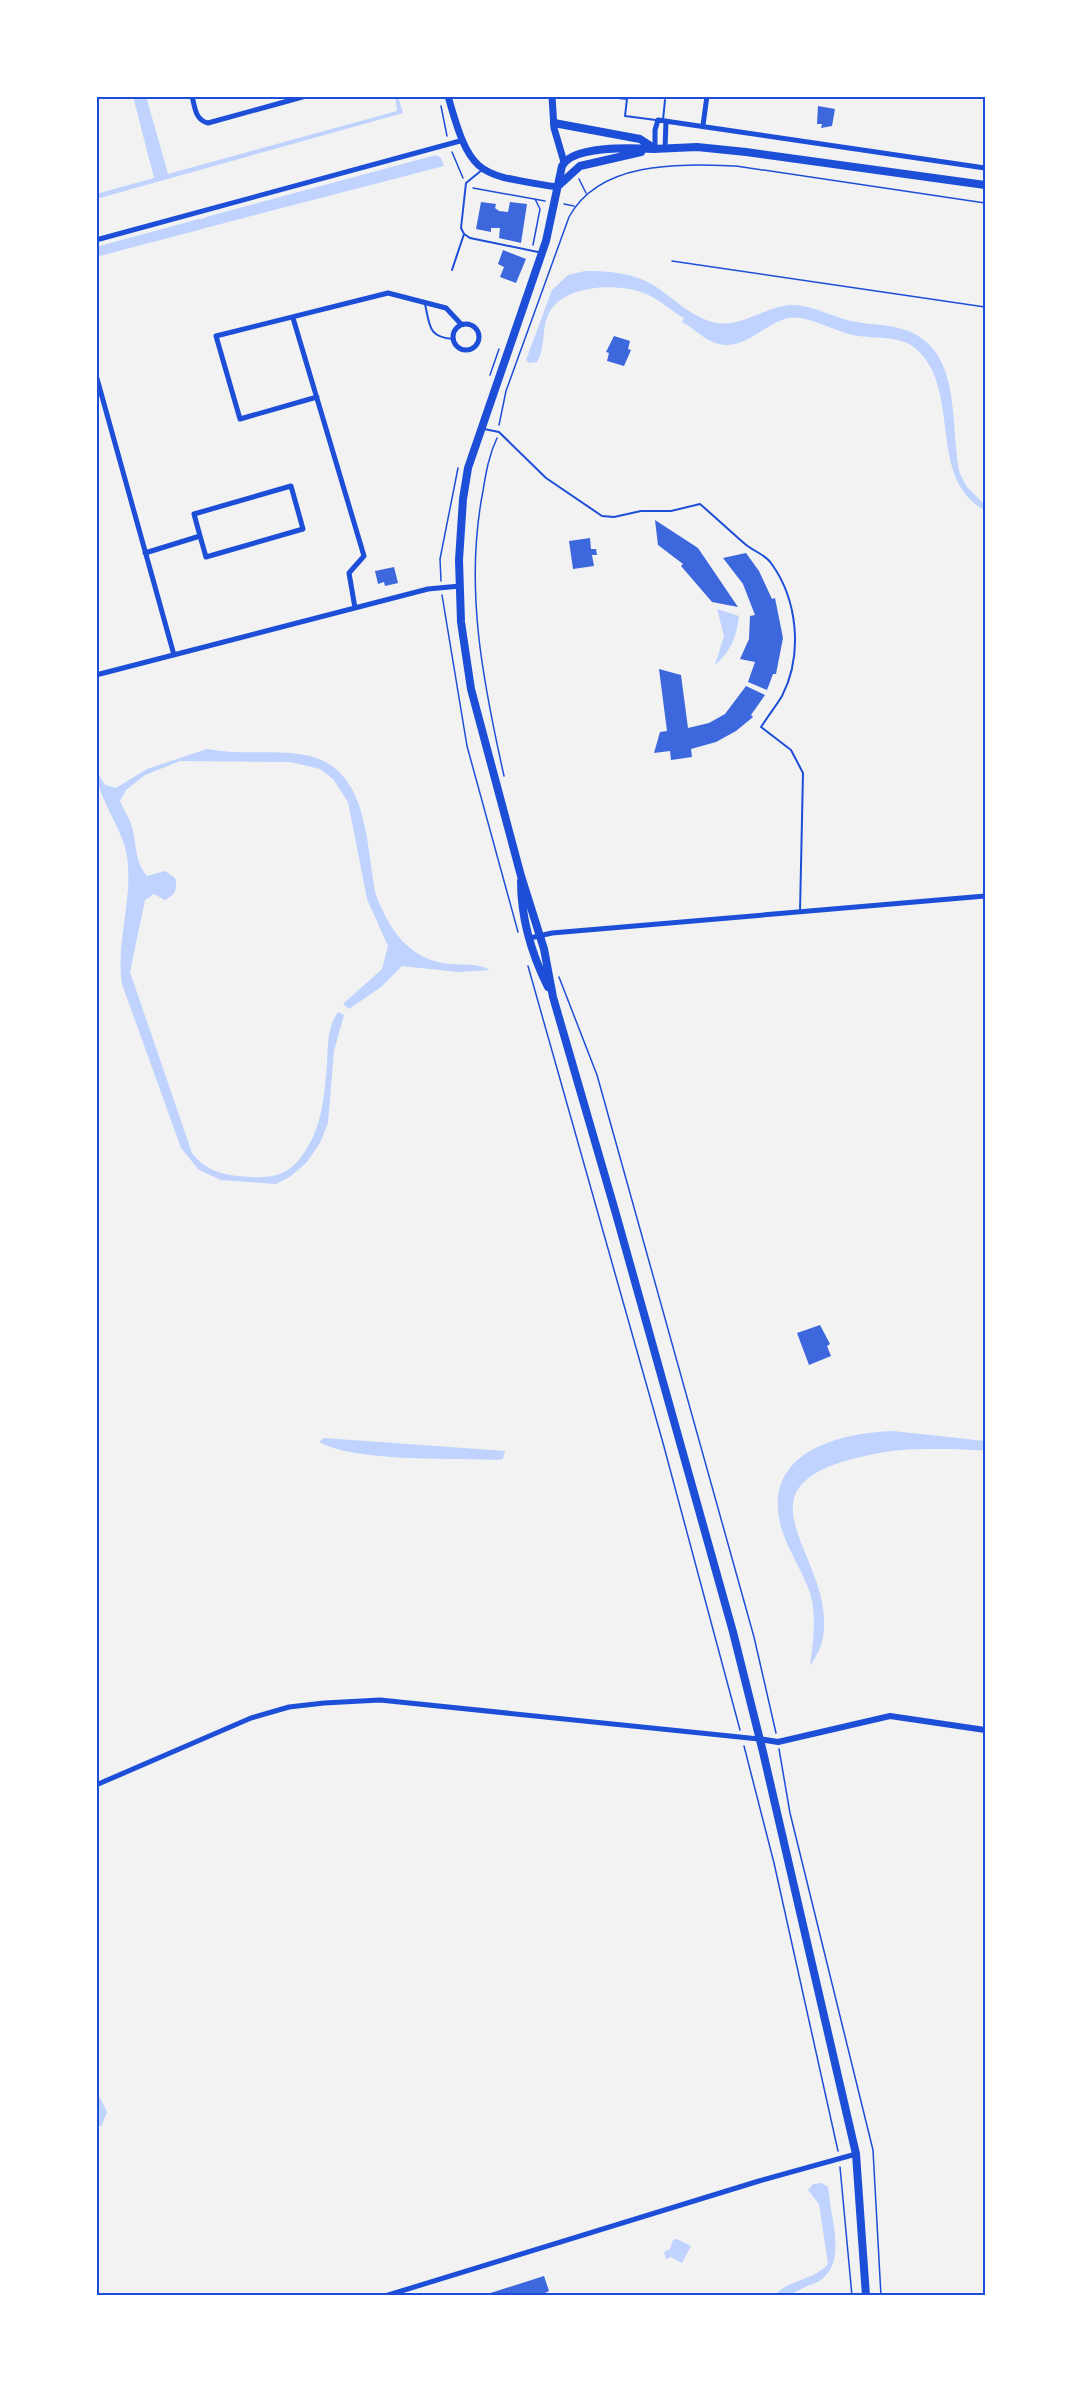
<svg xmlns="http://www.w3.org/2000/svg" width="1081" height="2392" font-family="Mulish,sans-serif">
  <style>
    .water { fill: #bfd3fe }
    .lines { fill: none; stroke-linecap: round; stroke-linejoin: round }
    .canal { stroke: #bfd3fe; stroke-width: 10 }
    .building { fill: #3d67dc }
    .path { stroke: #1d4ed8; stroke-width: 1.5 }
    .service { stroke: #1d4ed8; stroke-width: 2 }
    .minor { stroke: #1d4ed8; stroke-width: 5 }
    .tertiary { stroke: #1d4ed8; stroke-width: 6 }
    .secondary { stroke: #1d4ed8; stroke-width: 7 }
    .primary { stroke: #1d4ed8; stroke-width: 8 }
    .neatline { fill: none; stroke: #1d4ed8; stroke-width: 2 }
  </style>
  <rect width="100%" height="100%" fill="#f2f2f2"/>
  <!-- water -->
  <path class="water" d="M133,96H146L168,174L397,111L395,96H398L403,113L96,199V194L154,178Z
    M436,155L441,158L444,166L209,227L206,217Z
    M199,219L202,229L96,257V247Z
    M585,271C610,271 634,273 655,286C676,300 692,318 717,323C743,327 766,306 792,305C814,305 835,319 857,322C872,325 887,324 902,329C964,347 949,425 960,474L967,487L985,505V510C926,480 963,388 915,348C900,335 872,339 853,335C835,331 805,314 788,318C767,323 748,346 726,345C707,344 697,330 682,322L684,318C670,310 659,299 644,293C618,283 564,284 549,313C541,328 546,348 537,362L529,363L526,360L552,290L568,275Z
    M717,609L739,616C736,637 732,650 715,665L724,636Z
    M207,749C237,755 268,750 299,754C370,763 365,842 376,895C389,930 410,960 449,964C464,965 477,963 490,970L458,972L402,966L381,987L349,1009L343,1004L382,969L388,946L367,899L348,802L333,779L320,769L290,762L180,761L145,775L126,790L120,801C124,811 131,820 133,831C137,849 135,861 147,876L165,871L175,878C178,889 175,895 165,900L154,894L145,900L130,972L192,1153C208,1173 224,1175 249,1177C271,1178 287,1176 301,1157C322,1130 324,1098 327,1065C328,1047 327,1027 338,1012L344,1015L334,1051L328,1123L320,1143L307,1162L291,1176L276,1184L221,1180L199,1170L181,1148L122,984C115,941 135,896 126,851C120,825 96,794 96,770L105,785L116,788L147,769Z
    M893,1431L985,1441V1450C974,1451 963,1449 953,1449C929,1449 903,1448 879,1453C716,1483 837,1553 823,1637C821,1648 816,1657 810,1666C813,1643 817,1616 810,1593C803,1572 789,1552 782,1530C759,1455 834,1433 893,1431Z
    M324,1438L505,1451L503,1459L497,1460C450,1458 356,1462 319,1442Z
    M96,2090L107,2112L101,2127L98,2124Z
    M821,2183L828,2187L829,2194C831,2220 846,2260 822,2279C818,2283 811,2284 805,2287C791,2294 791,2296 774,2296C788,2279 814,2281 828,2264L819,2204L808,2190L813,2184Z
    M677,2239L691,2246L682,2263L671,2257L666,2259L664,2252L670,2249L673,2240Z"/>
  <g class="lines">
    <!-- canal -->
    <path class="canal" d="M186,228L220,219"/>
  </g>
  <!-- building -->
  <path class="building" d="M818,106L835,109L832,126L821,128L822,124H817Z
    M481,202L496,204L495,208L499,211L508,212L510,202L527,204L521,243L499,238L500,228H491V232L476,229Z
    M503,250L526,259L516,283L500,277L504,267L498,264Z
    M614,336L630,341L628,349L631,350L624,366L607,361L609,353L606,352Z
    M655,520L698,548L738,607L712,602L681,566L683,564L658,545Z
    M590,538L591,549H596L597,555H592L594,566L573,569L569,541Z
    M746,553L759,571L772,599L775,598L783,638L776,674H773L767,690L748,682L755,662L740,659L749,639L750,616L755,615L743,584L723,558Z
    M394,567L398,583L385,586L384,582L378,584L375,571Z
    M659,669L681,675L688,728L709,723L725,714L746,686L765,695L751,715L753,717L736,731L716,742L691,749L692,757L671,760L670,751L654,753L660,732L667,731Z
    M820,1325L830,1344L827,1346L831,1356L809,1365L797,1333Z
    M544,2276L549,2291L539,2296H481Z"/>
  <g class="lines">
    <!-- path -->
    <path class="path" d="M441,106L447,136
      M452,152L463,178
      M579,179L586,193
      M473,188L545,201
      M564,204L574,206
      M533,245L540,209L535,199
      M672,261L985,307
      M490,375L499,349
      M499,425L506,391L569,217C600,160 680,164 736,166L985,203
      M497,438C489,455 486,472 483,491C464,587 483,682 504,776
      M441,581L440,559L458,468
      M442,595L467,746L518,932
      M528,966L663,1443L740,1730
      M559,977L597,1075L754,1637L776,1733
      M744,1746L774,1863L838,2151
      M779,1749L790,1813L873,2150L881,2296
      M840,2167L852,2296"/>
    <!-- service -->
    <path class="service" d="M600,96L627,99L625,116L656,120
      M663,120L665,100
      M482,170L466,183L461,228L464,234L470,238L538,252
      M452,270L464,234
      M425,304C430,326 428,337 453,339
      M484,429L499,432L546,478L602,516L614,517L641,511H671L700,504C715,517 730,531 745,544C753,551 766,555 771,563C798,600 803,655 782,696C776,706 768,716 761,727L791,750L803,773L800,912"/>
    <!-- minor -->
    <path class="minor" d="M192,96C195,107 195,120 208,123L306,96
      M703,125L707,96
      M665,148L666,121
      M655,149V130L658,120L985,168
      M96,240L460,141
      M293,318L364,556L349,573L355,608
      M453 337a13 13 0 1 1 26 0a13 13 0 1 1-26 0Z
      M96,375L174,655
      M317,397L240,419L216,336L388,293L446,308L461,324
      M145,553L200,536L206,557L303,529L291,486L194,514L200,536
      M96,675L428,589L460,586
      M530,938L552,933L985,896
      M96,1785L251,1718L289,1707L324,1703L380,1700L759,1739
      M385,2296L759,2181L856,2154"/>
    <!-- tertiary -->
    <path class="tertiary" d="M759,1739L778,1742L890,1716L985,1730"/>
    <!-- secondary -->
    <path class="secondary" d="M448,96C471,178 477,174 557,187
      M552,96L554,128L564,162"/>
    <!-- primary -->
    <path class="primary" d="M554,123L640,139L654,148
      M653,149L697,147L746,152L985,185
      M655,149C634,148 573,145 562,166L546,241L468,468L463,499L459,560L461,622L471,689L521,876L544,949L553,997L616,1214L733,1632L763,1752L856,2154L866,2296
      M558,186L580,166L641,152
      M521,881C521,917 532,955 548,987"/>
  </g>
  <!-- border -->
  <rect width="1081" height="2392" fill="none" stroke="#ffffff" stroke-width="195"/>
  <rect x="98" y="98" width="886" height="2196" class="neatline"/>
</svg>
